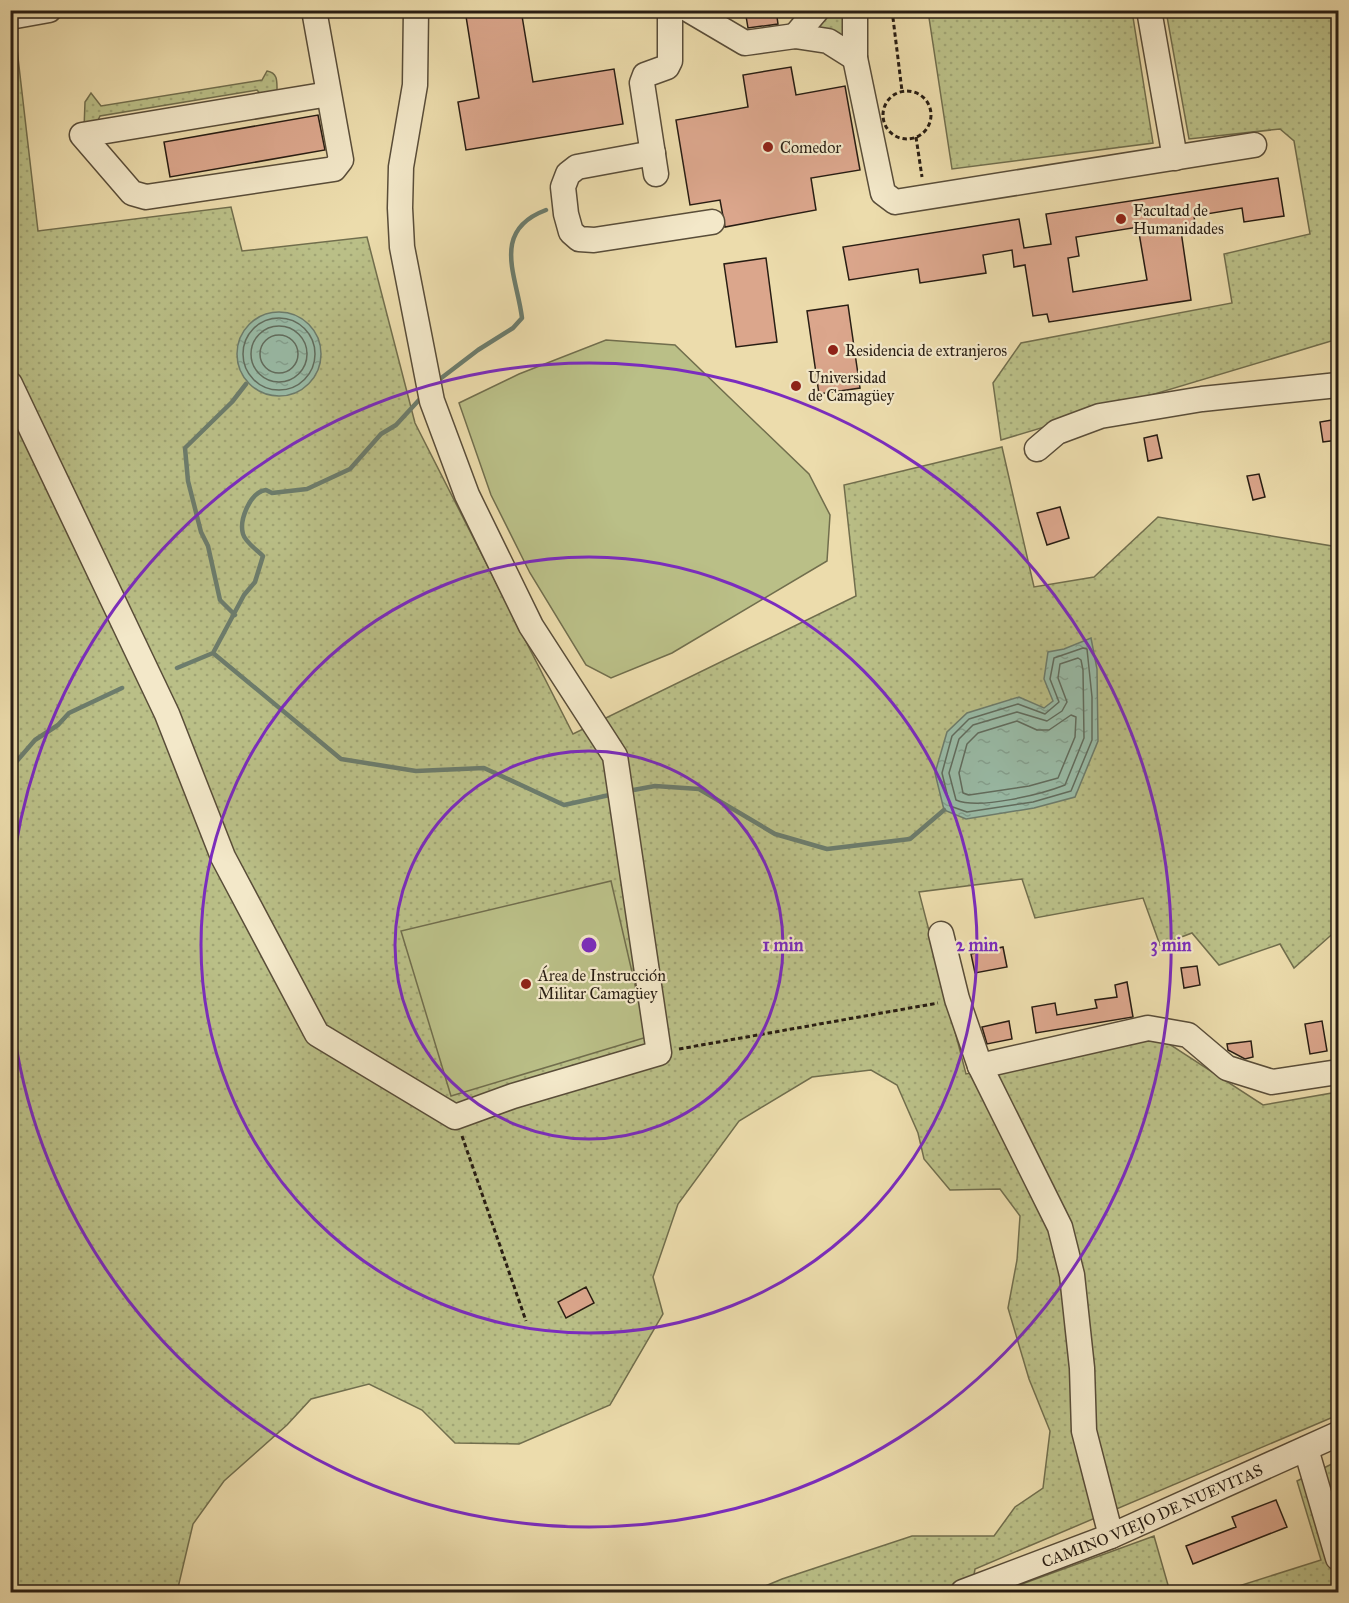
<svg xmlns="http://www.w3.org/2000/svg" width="1349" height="1603" font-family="'IM FELL Great Primer',serif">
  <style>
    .grass { fill: url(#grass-dots); stroke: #716e4d; stroke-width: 1.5 }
    .park { fill: #babf87; stroke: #716e4d; stroke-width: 1.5 }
    .water { fill: url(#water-ripples); stroke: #6c7c6c; stroke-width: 1.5 }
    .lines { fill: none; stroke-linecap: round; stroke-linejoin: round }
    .shore { stroke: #606c5e; stroke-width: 1.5 }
    .stream { stroke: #6c7c6c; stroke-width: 4.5 }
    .building { fill: #dba68c; stroke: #281d13; stroke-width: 1.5; fill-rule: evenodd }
    .minor-casing { stroke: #594d39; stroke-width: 27 }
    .path { stroke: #281d13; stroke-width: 3; stroke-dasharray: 4.5 3; stroke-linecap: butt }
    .minor { stroke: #f3e8c9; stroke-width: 24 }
    .ring { fill: none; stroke: #7b2cbf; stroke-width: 3 }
    .poi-dot { fill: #8f2418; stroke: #f3e8c9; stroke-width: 2 }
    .labels { text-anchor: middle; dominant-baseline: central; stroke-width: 4.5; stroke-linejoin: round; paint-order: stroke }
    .poi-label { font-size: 16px; fill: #281d13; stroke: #f3e8c9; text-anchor: start }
    .street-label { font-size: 16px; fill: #281d13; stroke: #f3e8c9 }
    .centre { fill: #7b2cbf; stroke: #f3e8c9; stroke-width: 3 }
    .ring-label { font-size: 18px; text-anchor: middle; font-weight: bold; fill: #7b2cbf; stroke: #f3e8c9; stroke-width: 4.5; stroke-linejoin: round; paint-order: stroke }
  </style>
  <defs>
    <pattern id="grass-dots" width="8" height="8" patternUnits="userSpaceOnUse" patternTransform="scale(1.5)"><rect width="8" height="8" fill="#babf87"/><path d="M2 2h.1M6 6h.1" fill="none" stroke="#a0a474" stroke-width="1.8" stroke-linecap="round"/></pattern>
    <pattern id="water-ripples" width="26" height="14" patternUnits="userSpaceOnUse" patternTransform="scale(1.5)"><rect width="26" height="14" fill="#99bca8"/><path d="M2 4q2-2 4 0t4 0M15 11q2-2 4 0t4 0" fill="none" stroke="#84a190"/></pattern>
  </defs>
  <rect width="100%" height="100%" fill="#ecdcac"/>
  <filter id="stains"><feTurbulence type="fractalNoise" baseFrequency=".00333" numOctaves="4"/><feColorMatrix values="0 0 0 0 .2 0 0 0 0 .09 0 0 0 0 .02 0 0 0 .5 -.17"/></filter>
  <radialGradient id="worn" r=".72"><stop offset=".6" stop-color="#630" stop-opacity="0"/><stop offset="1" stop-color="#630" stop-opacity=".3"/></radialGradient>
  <!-- grass -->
  <path class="grass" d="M828,11H844L846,39L815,31Z
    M928,11H1132L1153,143L952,169Z
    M1166,11H1338V339L1001,440L993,383L1021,343L1232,303L1224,254L1310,234L1294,141L1280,129L1189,139Z
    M17,49L38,231L231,207L242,251L367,237L415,423L573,734L856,596L844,485L1002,447L1034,587L1094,577L1158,517L1338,547V929L1294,968L1280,944L1219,965L1192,933L1160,945L1143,898L1035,918L1022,879L919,892L966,1074L1160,1038L1263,1105L1338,1092V1415L975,1569L971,1592H751L782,1579L912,1536H994L1015,1507L1043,1488L1050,1431L1029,1379L1008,1308L1017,1260L1020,1216L1000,1189L950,1190L924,1159L918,1133L897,1085L871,1070L812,1077L739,1121L678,1204L653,1277L663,1314L610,1405L519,1444L455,1443L422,1410L369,1384L311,1399L287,1425L224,1481L193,1524L177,1592H11V50Z
    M267,71C278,73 277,81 277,91L263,97L257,90L100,116L94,129H84L85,102L91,93L101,106L262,80Z
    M1338,1461V1592H1220L1321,1560L1297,1481Z
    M1154,1536L1170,1592H1000Z"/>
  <!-- park -->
  <path class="park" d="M606,340L675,345L809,474L830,515L827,561L672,653L611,678L586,665L530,573L491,495L459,403L519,374Z
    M611,881L647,1037L451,1096L401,931Z"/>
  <!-- water -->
  <path class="water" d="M237 354a42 42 0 1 1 84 0a42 42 0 1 1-84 0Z
    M1091,638L1097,669L1098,741L1075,797L1034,808L966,819L944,810L935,773L947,732L967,713L1019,697L1044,708L1053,701L1044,679L1048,652L1064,649Z"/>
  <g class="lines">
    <!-- shore -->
    <path class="shore" d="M243 354a36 36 0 1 1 72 0a36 36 0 1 1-72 0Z
      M251 354a28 28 0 1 1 56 0a28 28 0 1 1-56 0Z
      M260 354a19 19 0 1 1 38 0a19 19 0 1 1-38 0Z
      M1083,648L1087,649L1092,697V740L1071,791L1033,802L967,812L950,806L942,773L952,736L969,719L1018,704L1045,714L1059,702L1050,679L1054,658Z
      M1078,658L1081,660L1083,670L1084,738L1065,785C1042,794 979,810 956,800L949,773L959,739L973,725L1017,712L1047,721L1062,711L1067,702L1058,678L1060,664Z
      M1071,715L1076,717L1075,737L1058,778L1029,786L969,795L963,793L959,773L967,744L978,733L1017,721L1037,730H1049Z"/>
    <!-- stream -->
    <path class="stream" d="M440,379L478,350L513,328L522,318C517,276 490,231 546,210
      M235,615L220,600L208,546L201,532L188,481L185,448L232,402L246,384
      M213,653L341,759L416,771L484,768L564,805L614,794
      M177,668L213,653L244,595L255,582L263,556C257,550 245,542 243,534C239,520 250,492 266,490L272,493L307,489L350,469L381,434L396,425L419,400
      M10,769L35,740L58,725L69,713L122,688
      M628,791L655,786L699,789L775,834L827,849L910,839L944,810"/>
  </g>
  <!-- building -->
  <path class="building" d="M465,10H521L533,82L614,69L623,124L466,150L458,102L479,98Z
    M745,10H776L778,24L748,28Z
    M791,67L796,95L845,86L860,170L811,178L816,210L725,227L720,200L690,205L676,120L748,107L743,75Z
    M318,115L325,150L170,177L164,142Z
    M1278,178L1284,216L1244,222L1242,208L1194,216L1196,229L1181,231L1191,300L1049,322L1047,314L1033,316L1025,265L1014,267L1012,250L983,255L986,273L920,283L918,269L849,280L843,247L1019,219L1024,248L1051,244L1046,214ZM1138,227L1147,280L1073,292L1068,258L1079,256L1076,237Z
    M766,258L777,342L736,347L724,264Z
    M848,305L860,388L819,394L807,311Z
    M1338,419V440L1323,442L1320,422Z
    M1157,435L1162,458L1148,461L1144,438Z
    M1259,474L1265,497L1253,500L1247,476Z
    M1060,507L1069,538L1047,545L1037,513Z
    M1003,947L1007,967L975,973L971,954Z
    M1197,966L1200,985L1184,988L1181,968Z
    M1127,982L1133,1017L1036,1033L1032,1007L1055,1003L1057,1015L1097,1008L1095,1000L1117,997L1115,985Z
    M1009,1021L1012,1039L987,1044L982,1027Z
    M1322,1021L1327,1051L1310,1054L1305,1024Z
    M1251,1041L1253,1057L1245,1059L1228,1050L1227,1044Z
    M586,1287L594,1303L566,1318L558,1302Z
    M1276,1500L1287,1527L1193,1564L1186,1546L1236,1527L1232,1517Z"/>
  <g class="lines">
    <defs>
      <g id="minor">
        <path d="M314,10L341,160L334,169L146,197L132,193L82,135L329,94"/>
        <path d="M689,10L745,43L795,36L828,41L855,58"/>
        <path d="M855,10V58L883,193L895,202L1254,145"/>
        <path d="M1149,10L1175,158"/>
        <path d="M10,17L49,10"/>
        <path d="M795,36L817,10"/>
        <path d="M653,153L577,167L568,174L563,187L566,214L571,232L579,239L594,240L712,222"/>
        <path d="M656,174L642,83L645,75L667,67L670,61V10"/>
        <path d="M10,384L167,714L223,857L317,1034L455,1117L513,1096L659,1053L615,756L531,626L467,495L432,401L402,247L400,208L401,167L415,85L416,10"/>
        <path d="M1037,449L1057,432L1100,416L1202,399L1338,385"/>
        <path d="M941,934L957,999L980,1066L1060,1227L1072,1275L1082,1368L1084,1431L1111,1536"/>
        <path d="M980,1066L1148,1028L1188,1035L1227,1068L1272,1082L1338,1072"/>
        <path d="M1306,1449L1338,1558"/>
        <path id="s1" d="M963,1592L1111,1536L1338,1434"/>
      </g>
    </defs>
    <!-- minor casing -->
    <use href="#minor" class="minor-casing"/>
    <!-- path -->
    <path class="path" d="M892,10L902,91
      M883 115a24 24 0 1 1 48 0a24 24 0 1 1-48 0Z
      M916,137L922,177
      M679,1049L938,1003
      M462,1136L526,1321"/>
    <!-- minor -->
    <use href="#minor" class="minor"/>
  </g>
  <!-- distance rings -->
  <g class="ring">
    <circle cx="589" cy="945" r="194"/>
    <circle cx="589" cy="945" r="388"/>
    <path d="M11 879A582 582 0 1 1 11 1011"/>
  </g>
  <!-- markers -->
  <g class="poi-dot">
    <circle cx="768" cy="147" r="6"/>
    <circle cx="1121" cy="219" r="6"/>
    <circle cx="833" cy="350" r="6"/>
    <circle cx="796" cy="386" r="6"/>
    <circle cx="526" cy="984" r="6"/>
  </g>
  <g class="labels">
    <!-- poi labels -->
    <g class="poi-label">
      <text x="780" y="147">Comedor</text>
      <text x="1133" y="210">Facultad de<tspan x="1133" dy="18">Humanidades</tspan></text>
      <text x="845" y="350">Residencia de extranjeros</text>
      <text x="808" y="377">Universidad<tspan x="808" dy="18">de Camagüey</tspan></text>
      <text x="538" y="975">Área de Instrucción<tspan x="538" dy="18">Militar Camagüey</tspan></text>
    </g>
    <!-- street labels -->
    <g class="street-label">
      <text stroke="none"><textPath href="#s1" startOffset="204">CAMINO VIEJO DE NUEVITAS</textPath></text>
    </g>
  </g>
  <circle cx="589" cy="945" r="9" class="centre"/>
  <g class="ring-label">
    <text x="783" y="951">1 min</text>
    <text x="977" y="951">2 min</text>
    <text x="1171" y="951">3 min</text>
  </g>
  <!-- margin -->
  <rect width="1349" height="1603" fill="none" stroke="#ecdcac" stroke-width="36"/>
  <rect x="12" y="12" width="1325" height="1579" fill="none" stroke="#281d13" stroke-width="3"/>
  <rect x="18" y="18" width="1313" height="1567" fill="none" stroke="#281d13" stroke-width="1.5"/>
  <rect width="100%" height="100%" filter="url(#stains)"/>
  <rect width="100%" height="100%" fill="url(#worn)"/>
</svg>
